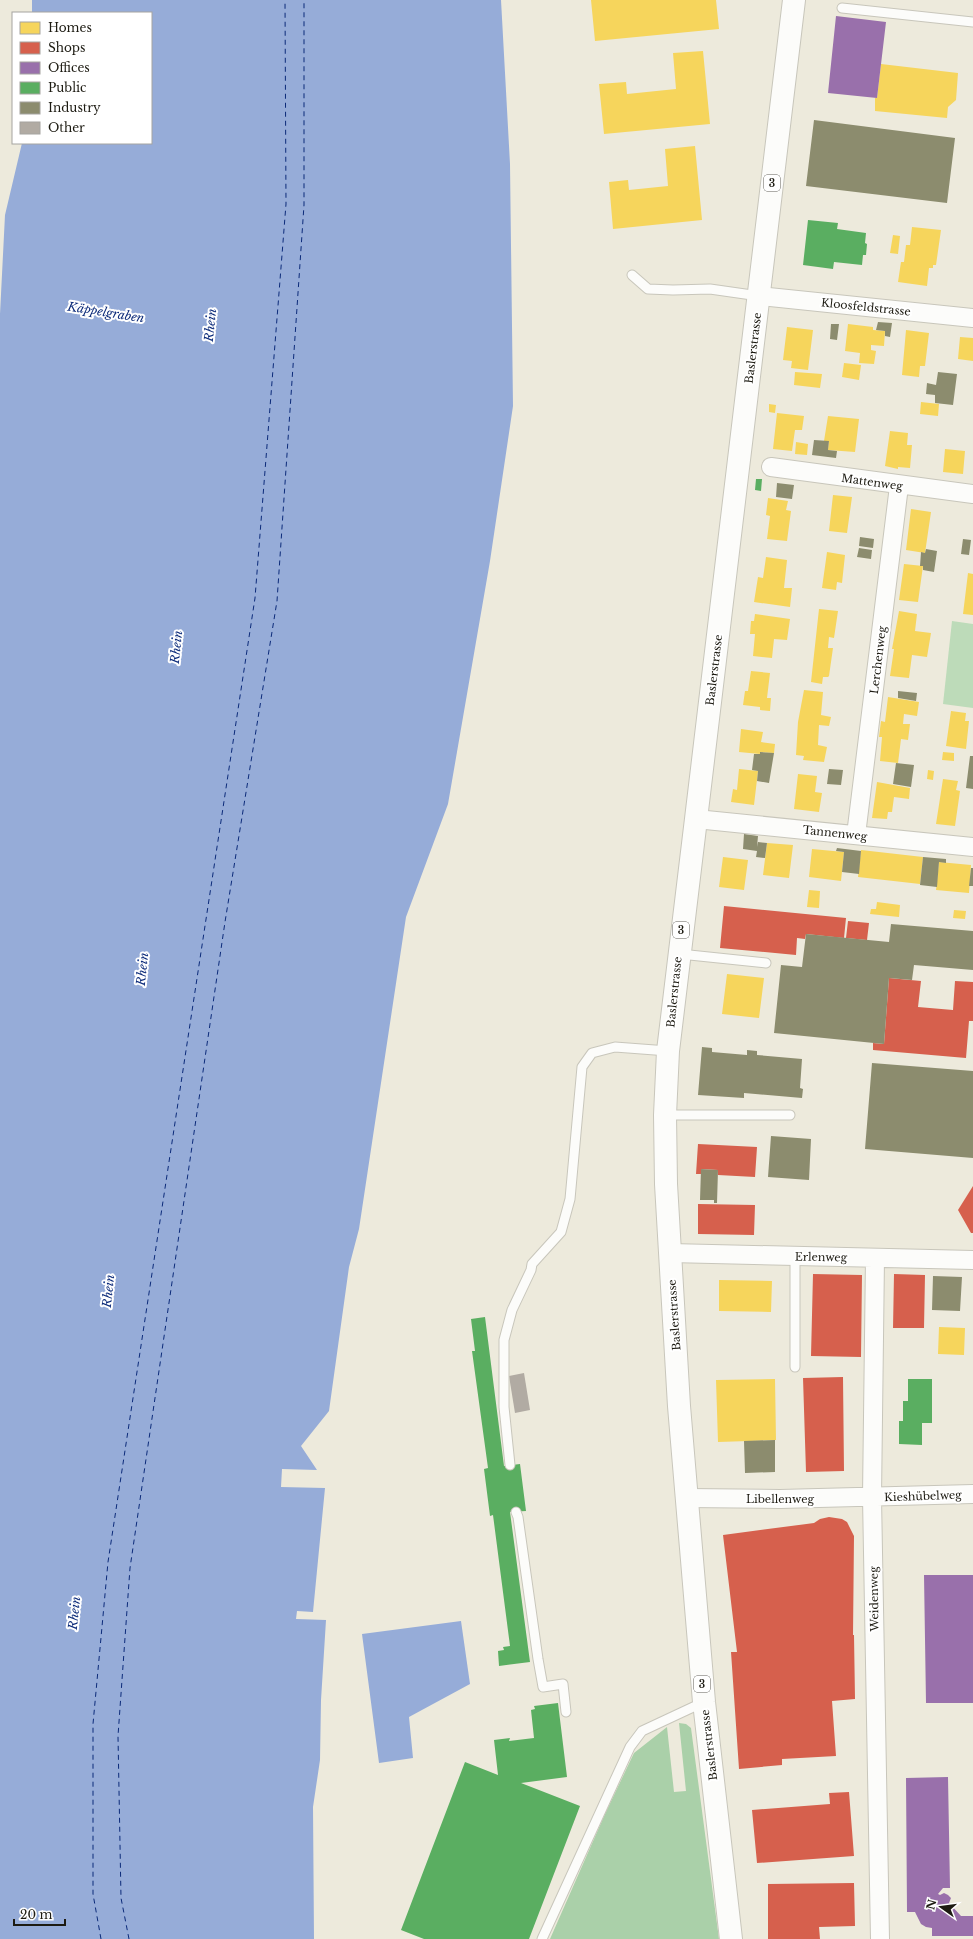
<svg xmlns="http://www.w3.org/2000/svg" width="973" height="1939" font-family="'Libre Baskerville',serif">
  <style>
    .green { fill: #bddbb9 }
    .forest { fill: #aad0a9 }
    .water { fill: #96acd8 }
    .homes { fill: #f6d55c }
    .shops { fill: #d6604d }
    .offices { fill: #9970ab }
    .public { fill: #5aae61 }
    .industry { fill: #8c8c6e }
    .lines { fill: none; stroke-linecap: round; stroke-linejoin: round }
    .ferry { stroke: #0b2a79; stroke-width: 1; stroke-dasharray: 5 4; stroke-linecap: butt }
    .building { fill: #b1aba3 }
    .lane-casing { stroke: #c8c6bb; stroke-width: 11 }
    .street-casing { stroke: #c8c6bb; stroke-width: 20 }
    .primary-casing { stroke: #c8c6bb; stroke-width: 24 }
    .lane { stroke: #fcfcfa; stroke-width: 9 }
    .street { stroke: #fcfcfa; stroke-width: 18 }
    .primary { stroke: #fcfcfa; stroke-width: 22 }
    .labels { text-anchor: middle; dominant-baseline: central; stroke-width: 4; stroke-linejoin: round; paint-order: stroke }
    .shield { fill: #fff; stroke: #615f59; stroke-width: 1 }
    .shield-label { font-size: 10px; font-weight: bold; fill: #1d1b12 }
    .street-label { font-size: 11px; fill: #1d1b12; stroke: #fff }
    .water-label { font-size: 12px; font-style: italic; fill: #0b2a79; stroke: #fff }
  </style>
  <rect width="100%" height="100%" fill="#edeadc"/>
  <!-- green -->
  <path class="green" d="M952,621L973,624V708L943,704Z"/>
  <!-- forest -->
  <path class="forest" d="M679,1723L686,1724L691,1728L719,1939H550L605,1814L634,1753L667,1727L674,1792L686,1791Z"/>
  <!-- water -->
  <path class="water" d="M32,0H501L510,164L513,406L490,561L448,804L406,917L359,1229L349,1267L329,1411L301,1446L317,1470L282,1469L281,1487L325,1488L313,1612L297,1611L296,1619L326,1620L321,1700L320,1760L313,1807L314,1939H0V314L5,215L22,143H151V13H32Z
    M461,1621L470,1684L409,1717L413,1758L379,1763L362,1634Z"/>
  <!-- homes -->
  <path class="homes" d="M591,0H716L719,29L595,41Z
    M703,51L710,124L604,134L599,84L626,82L627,94L676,89L673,53Z
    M881,64L958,73L956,100L948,107L947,118L875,111V98H877Z
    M695,146L702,220L613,229L609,182L628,180L629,190L668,186L665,149Z
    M912,227L941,230L936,265H933V268H929L927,286L898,282L901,262H904L906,245H910Z
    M893,235L900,236L898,254L890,253Z
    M848,324L873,327V330L885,331L884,346L871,345V350L876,351L874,364L859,363L860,353L845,351Z
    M787,327L813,330L808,370L791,368L792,361L783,360Z
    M906,330L929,333L925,366H920L919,377L902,375Z
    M960,337L973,338V361L958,359Z
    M844,363L861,365L859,380L842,377Z
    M795,372L822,374L820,388L794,385Z
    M921,402L939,404L938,416L920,414Z
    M769,404L776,405L775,413L769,412Z
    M777,413L804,416L802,430H795L792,451L773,449Z
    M828,416L859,419L855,452L828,450L829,441H824Z
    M890,431L908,433L907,445H912L910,468L898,467V469L885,466Z
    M796,442L808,444L807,455L795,454Z
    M945,449L965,451L963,474L943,472Z
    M833,495L852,497L847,533L829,531Z
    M768,498L788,501L786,510L791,511L787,541L767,539L770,516L766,515Z
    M911,509L931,512L925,553L906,550Z
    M827,552L845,555L842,583L837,582L836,590L822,588Z
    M766,557L787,560L784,588H792L790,607L754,602L758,577L763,578Z
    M904,564L923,566L918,602L899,600Z
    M968,573L973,574V615L963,614Z
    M819,609L838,611L834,638L829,637L828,648H833L829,676L828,677H823L822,684L811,682Z
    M899,611L917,614L915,631L931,633L927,657L912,655L909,678L890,676L894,649H892Z
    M755,614L790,619L787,640L774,639L772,658L753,656L755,634H750L751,621H754Z
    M751,671L770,673L767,698H771L770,711L760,710V707L743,705L745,691H748Z
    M804,690L823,692L821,715L831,717L829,726L819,725L818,745L827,747L824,762L803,760L804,756L796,755L798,722Z
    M888,697L919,702L917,716L904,714L903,724H910L908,740L901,739L898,763L880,761L882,737H879L881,721L885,722Z
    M951,711L966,713L965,721H969L966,749L946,746Z
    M741,729L763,732L761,742L775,744L774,753L760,752V754L739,752Z
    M943,752L954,753V761L942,760Z
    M739,769L758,771L754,805L731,802L733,789L737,790Z
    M928,770L934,771L933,780L927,779Z
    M798,774L817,776L815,792L822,793L819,812L794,809Z
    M943,779L958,781L956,790L960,791L955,826L936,824Z
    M877,782L910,788L909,799L894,797L892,812H888L887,819L872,818Z
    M767,843L793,845L789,878L763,875Z
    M812,849L844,852L841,881L809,877Z
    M861,850L923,857L920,884L858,877Z
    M723,857L748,860L744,890L719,887Z
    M939,862L971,865L969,893L936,890Z
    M809,890L820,891L819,908L807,907Z
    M877,902L900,905L899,917L870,914L871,909H876Z
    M954,910L966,911L965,919L953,918Z
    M727,974L764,978L759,1018L722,1014Z
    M719,1280L772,1281L771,1312L719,1311Z
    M939,1327L965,1328L964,1355L938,1354Z
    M775,1379L776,1440L718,1442L716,1380Z"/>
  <!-- shops -->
  <path class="shops" d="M724,906L846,918L844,938L806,934L805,939L797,938L796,955L720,948Z
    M848,921L869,923L867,940L846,938Z
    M889,978L921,981L918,1007L953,1010L955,981L973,982V1021H969L966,1058L873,1050V1043L884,1044Z
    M698,1144L757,1147L755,1177L718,1175V1170L701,1169V1174H696Z
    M973,1186V1233H971L958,1210Z
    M698,1204L755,1205L754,1235L698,1234Z
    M813,1274L862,1275L861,1357L811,1356Z
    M894,1274L925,1275L924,1328H893Z
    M843,1377L844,1471L806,1472L803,1378Z
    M829,1517L842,1519L847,1522L854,1536L853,1635H854L855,1699L832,1701L836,1756L782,1759V1765L739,1769L731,1652H737L723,1535L814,1523L820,1519Z
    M849,1792L854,1856L757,1863L752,1810L830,1804L829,1793Z
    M854,1883L855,1926L819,1927L820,1939H768V1884Z"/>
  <!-- offices -->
  <path class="offices" d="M836,16L886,22L877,98L828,93Z
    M924,1575H973V1703H926Z
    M948,1777L950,1888H943L938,1894L940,1895L944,1893L948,1895L951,1898L949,1903L961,1916H973V1936H932V1928L926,1927L921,1924L915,1912H907L906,1778Z"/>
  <!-- public -->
  <path class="public" d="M808,220L838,223L837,229L866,233L865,243L867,244L866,255H863L862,265L834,262L833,269L803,265Z
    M756,479H762L761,491L755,490Z
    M485,1317L504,1466L520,1464L526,1511L510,1512L530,1662L499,1666L498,1651L504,1650L503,1647L510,1646L493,1515L490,1516L484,1469L488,1468L472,1351H475L471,1319Z
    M908,1379H932V1423H922V1445L899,1444V1421H903V1401H908Z
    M558,1703L567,1777L521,1783L580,1806L529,1939H424L401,1930L465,1762L498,1775L494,1740L510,1738L509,1741L534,1738L531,1710L535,1709L534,1706Z"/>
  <!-- industry -->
  <path class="industry" d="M814,120L955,138L947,203L806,186Z
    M878,322L892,323L890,337L885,336V331L876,330Z
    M831,324H839L837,340L830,339Z
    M938,372L957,374L953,405L935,403V395L926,394L927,383L936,385Z
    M814,440L829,441L828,450L837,451L836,458L812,455Z
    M777,483L794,485L792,499L776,497Z
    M860,537L874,539L873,548L859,546Z
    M963,539L971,540L969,555L961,554Z
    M859,548L872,550L871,559L857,557Z
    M926,549L937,551L934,572L923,570V566H920L921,552L925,553Z
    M898,691L917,693L916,701L898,698Z
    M760,752L774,753L769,783L757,781L758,771L752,770L754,754H760Z
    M970,756H973V789L966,788Z
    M896,763L914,765L911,787L893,784Z
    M829,769L843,770L841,785L827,784Z
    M744,834L758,836L757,847L758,842L767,843L765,858L756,857L757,851L743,849Z
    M837,848L861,851L859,874L842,872L844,852L836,851Z
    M923,857L946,859V863L939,862L937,887L920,885Z
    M971,868H973V886H969Z
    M891,924L973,931V970L914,965L912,980L889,978L884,1044L774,1033L781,965L802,967L806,934L889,942Z
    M702,1047L712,1048V1052L747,1055V1050L757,1051V1055L802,1059L800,1088L803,1089L802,1098L744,1093V1098L698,1095Z
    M872,1063L973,1071V1158L865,1149Z
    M771,1136L811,1139L809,1180L768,1177Z
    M701,1169L718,1170L717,1203H714V1200H700Z
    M933,1276L962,1277L960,1311L932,1310Z
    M775,1440V1472L745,1473L744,1441Z"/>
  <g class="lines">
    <!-- ferry -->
    <path class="ferry" d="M101,1939L93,1894V1724L108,1562L255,598L286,204L285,0
      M129,1939L121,1898L118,1736L130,1568L225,922L277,601L304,205V0"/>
  </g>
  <!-- building -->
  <path class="building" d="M524,1373L530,1410L515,1413L509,1376Z"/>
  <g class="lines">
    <defs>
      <path id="lane" d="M842,8L973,22
        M632,275L648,289L673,290L710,289L759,296
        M680,954L766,963
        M665,1115H790
        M795,1367V1256
        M510,1465L504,1407V1340L512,1310L531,1270L532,1264L561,1232L570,1199L582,1067L592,1053L615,1047L668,1051
        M516,1512L518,1517L538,1659L543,1687L563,1684L566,1712
        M542,1939L630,1747L642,1731L704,1702"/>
      <path id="street" d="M759,296L973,318
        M771,467L973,494
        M696,819L973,847
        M856,835L899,486
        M670,1253L973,1260
        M875,1258L872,1497L880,1939
        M687,1498L780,1499L973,1494"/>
      <path id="primary" d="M731,1939L704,1702L679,1406L666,1184L665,1115L668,1051L696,819L794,0"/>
    </defs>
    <!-- lane casing -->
    <use href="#lane" class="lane-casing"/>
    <!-- street casing -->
    <use href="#street" class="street-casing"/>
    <!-- primary casing -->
    <use href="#primary" class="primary-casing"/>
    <!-- lane -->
    <use href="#lane" class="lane"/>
    <!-- street -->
    <use href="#street" class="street"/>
    <!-- primary -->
    <use href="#primary" class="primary"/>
  </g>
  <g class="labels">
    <!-- shield labels -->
    <g class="shield">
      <rect x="764" y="175" width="16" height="16" rx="3"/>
      <rect x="673" y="922" width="16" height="16" rx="3"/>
      <rect x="694" y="1676" width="16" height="16" rx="3"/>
    </g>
    <g class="shield-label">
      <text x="772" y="183">3</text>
      <text x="681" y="930">3</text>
      <text x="702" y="1684">3</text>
    </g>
    <!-- street labels -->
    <g class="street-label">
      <text transform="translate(866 307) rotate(6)">Kloosfeldstrasse</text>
      <text transform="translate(753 348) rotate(-83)">Baslerstrasse</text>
      <text transform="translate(872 482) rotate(8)">Mattenweg</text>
      <text transform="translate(878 660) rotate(-83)">Lerchenweg</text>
      <text transform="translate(714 670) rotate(-83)">Baslerstrasse</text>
      <text transform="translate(835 833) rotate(6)">Tannenweg</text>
      <text transform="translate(674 992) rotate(-84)">Baslerstrasse</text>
      <text transform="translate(821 1257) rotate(1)">Erlenweg</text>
      <text transform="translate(674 1315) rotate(-94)">Baslerstrasse</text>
      <text transform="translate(923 1496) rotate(-2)">Kieshübelweg</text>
      <text x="780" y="1499">Libellenweg</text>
      <text transform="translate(874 1599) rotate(-91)">Weidenweg</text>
      <text transform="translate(709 1745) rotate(-97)">Baslerstrasse</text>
    </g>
    <!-- water labels -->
    <g class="water-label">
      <text transform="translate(106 312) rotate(9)">Käppelgraben</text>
      <text transform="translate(210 325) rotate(-84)">Rhein</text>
      <text transform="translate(176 647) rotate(-84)">Rhein</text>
      <text transform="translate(142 969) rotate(-84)">Rhein</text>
      <text transform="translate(108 1291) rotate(-84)">Rhein</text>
      <text transform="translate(74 1613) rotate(-84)">Rhein</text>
    </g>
  </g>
  <!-- legend -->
  <rect x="12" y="12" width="140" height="132" fill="#ffffff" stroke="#a5a4a0"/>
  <rect x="20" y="22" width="20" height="12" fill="#f6d55c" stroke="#a5a4a0"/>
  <text x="48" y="32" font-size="12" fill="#1d1b12">Homes</text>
  <rect x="20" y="42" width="20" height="12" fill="#d6604d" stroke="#a5a4a0"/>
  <text x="48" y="52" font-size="12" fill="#1d1b12">Shops</text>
  <rect x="20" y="62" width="20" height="12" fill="#9970ab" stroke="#a5a4a0"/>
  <text x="48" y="72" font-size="12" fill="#1d1b12">Offices</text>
  <rect x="20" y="82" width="20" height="12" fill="#5aae61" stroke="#a5a4a0"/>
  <text x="48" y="92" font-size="12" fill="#1d1b12">Public</text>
  <rect x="20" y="102" width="20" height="12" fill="#8c8c6e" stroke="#a5a4a0"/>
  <text x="48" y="112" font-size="12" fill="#1d1b12">Industry</text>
  <rect x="20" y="122" width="20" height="12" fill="#b1aba3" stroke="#a5a4a0"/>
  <text x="48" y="132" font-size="12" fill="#1d1b12">Other</text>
  <!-- north arrow -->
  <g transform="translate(941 1907) rotate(284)" stroke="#ffffff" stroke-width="3" paint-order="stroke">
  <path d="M0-3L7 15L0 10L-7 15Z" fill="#1d1b12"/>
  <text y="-6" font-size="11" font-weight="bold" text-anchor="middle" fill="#1d1b12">N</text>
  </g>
  <!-- scale -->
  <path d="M14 1919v6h51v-6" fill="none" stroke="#1d1b12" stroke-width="2"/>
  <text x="20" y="1919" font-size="12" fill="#1d1b12" stroke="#ffffff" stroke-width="3" paint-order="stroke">20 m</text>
</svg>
